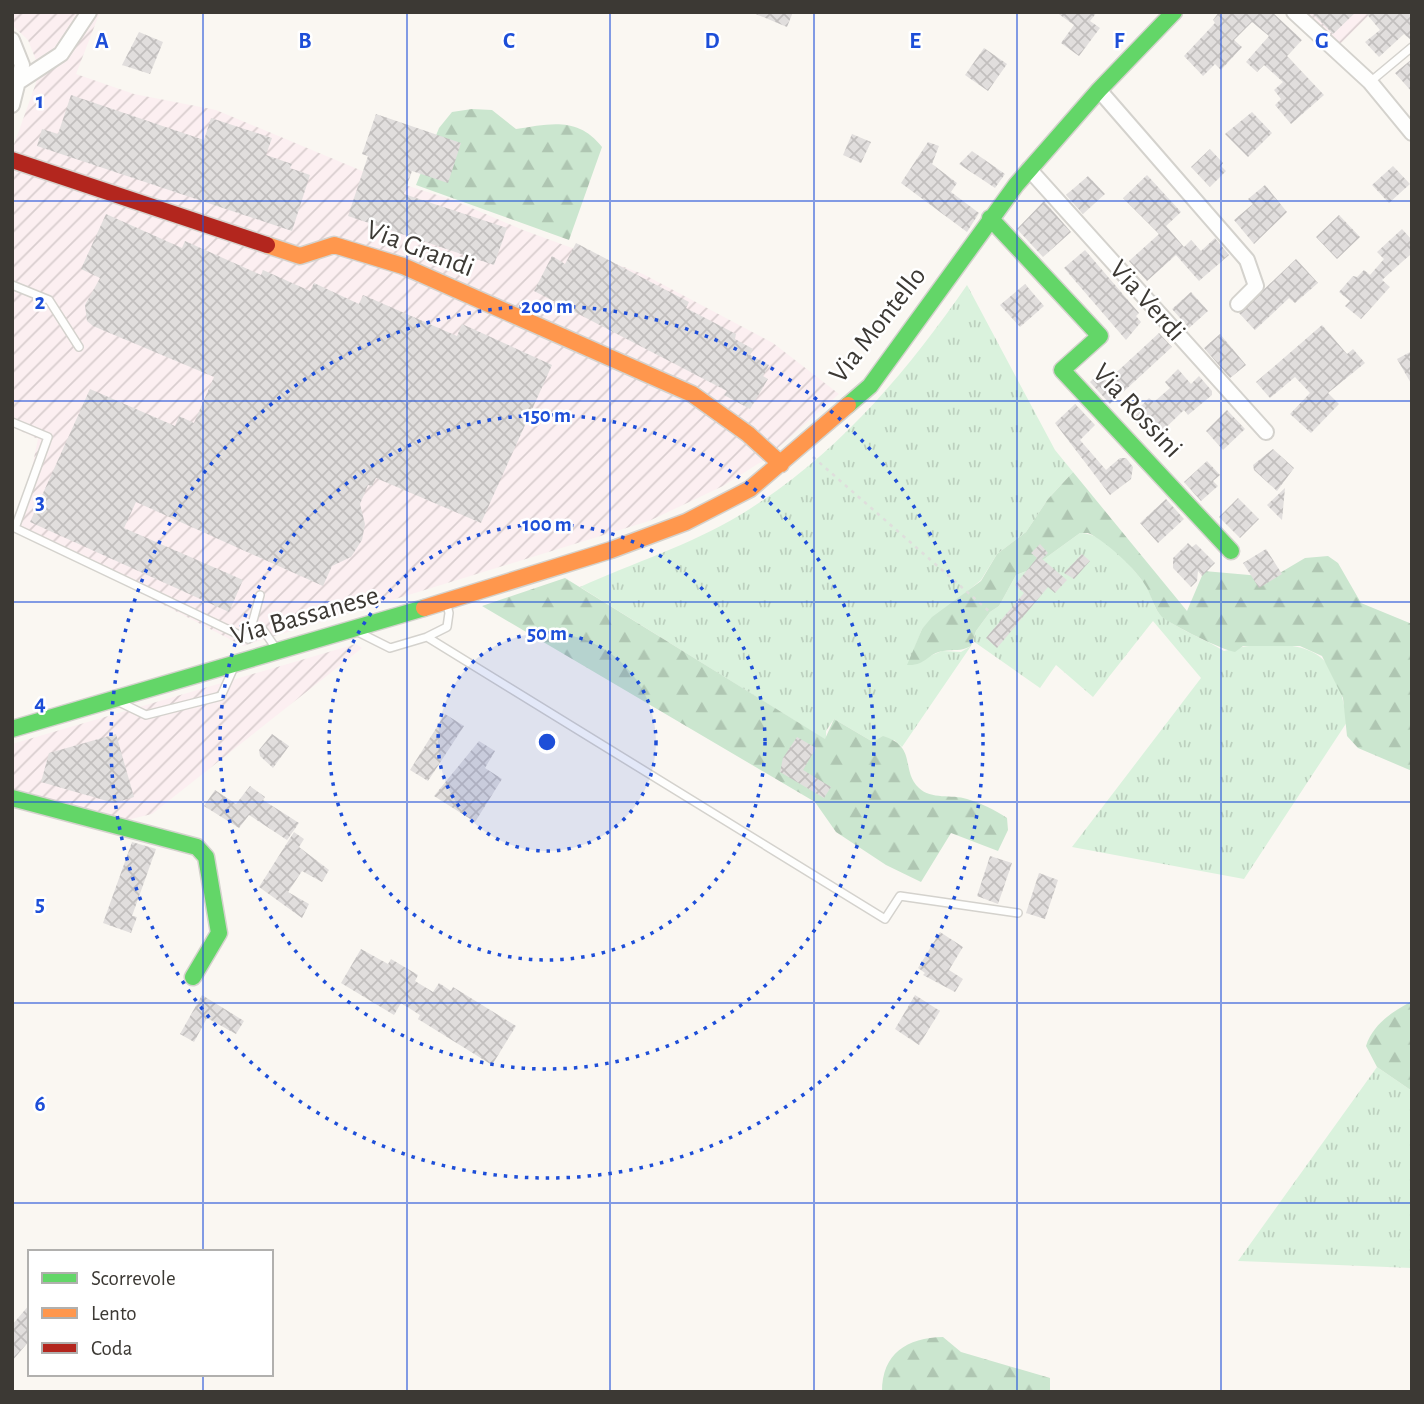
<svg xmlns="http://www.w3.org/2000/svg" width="1424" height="1404" font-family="'Alegreya Sans',sans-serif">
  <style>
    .industrial { fill: url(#industrial-furrows) }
    .grass { fill: url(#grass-tufts) }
    .forest { fill: url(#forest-firs) }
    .building { fill: url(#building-cross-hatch) }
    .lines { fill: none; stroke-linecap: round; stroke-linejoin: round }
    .lane-casing { stroke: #d4d2cd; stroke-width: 10 }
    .street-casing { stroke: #d4d2cd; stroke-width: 18 }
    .fast-casing { stroke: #d4d2cd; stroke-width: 19 }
    .slow-casing { stroke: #d4d2cd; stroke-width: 19 }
    .jam-casing { stroke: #d4d2cd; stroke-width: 19 }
    .path { stroke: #dfdedc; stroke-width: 2.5; stroke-dasharray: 3.5 5; stroke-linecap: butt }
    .lane { stroke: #fefefd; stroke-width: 7 }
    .street { stroke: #fefefd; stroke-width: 14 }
    .fast { stroke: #63d668; stroke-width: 16 }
    .slow { stroke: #ff974d; stroke-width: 16 }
    .jam { stroke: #b3261e; stroke-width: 16 }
    .grid { fill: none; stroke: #1d4ed8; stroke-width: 2; stroke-opacity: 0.55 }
    .ring { fill: none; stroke: #1d4ed8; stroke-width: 3.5; stroke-dasharray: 3.5 7 }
    .labels { text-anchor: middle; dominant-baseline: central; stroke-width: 5; stroke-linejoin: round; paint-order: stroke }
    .street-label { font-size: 28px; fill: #3c3934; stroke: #fff }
    .grid-label { font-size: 23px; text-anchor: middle; font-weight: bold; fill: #1d4ed8; stroke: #fff; stroke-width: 5; stroke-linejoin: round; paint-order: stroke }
    .centre { fill: #1d4ed8; stroke: #fff; stroke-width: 3.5 }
    .ring-label { font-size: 21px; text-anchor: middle; font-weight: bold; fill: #1d4ed8; stroke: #fff; stroke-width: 5; stroke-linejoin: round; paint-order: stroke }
  </style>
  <defs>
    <pattern id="industrial-furrows" width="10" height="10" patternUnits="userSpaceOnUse" patternTransform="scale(1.75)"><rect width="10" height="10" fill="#fceff1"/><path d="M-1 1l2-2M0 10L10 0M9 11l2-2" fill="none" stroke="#d9cecf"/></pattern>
    <pattern id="grass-tufts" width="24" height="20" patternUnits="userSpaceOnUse" patternTransform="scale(1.75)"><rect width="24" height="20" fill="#daf2dd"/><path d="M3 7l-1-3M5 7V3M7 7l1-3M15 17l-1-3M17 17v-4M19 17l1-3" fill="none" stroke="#bcd0be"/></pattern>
    <pattern id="forest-firs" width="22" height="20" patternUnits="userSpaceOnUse" patternTransform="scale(1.75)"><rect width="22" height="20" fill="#cbe6cf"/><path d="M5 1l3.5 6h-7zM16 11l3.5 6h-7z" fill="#afc6b2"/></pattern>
    <pattern id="building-cross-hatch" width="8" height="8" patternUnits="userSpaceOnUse" patternTransform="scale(1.75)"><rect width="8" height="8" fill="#e1dedd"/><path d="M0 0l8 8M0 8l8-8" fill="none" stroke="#c2bfbe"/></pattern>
  </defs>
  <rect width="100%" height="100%" fill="#faf7f2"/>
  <!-- industrial -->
  <path class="industrial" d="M12,12H100L76,74L134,94L216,110L367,173L453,200L523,230L643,274L773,343L839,394L764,460L723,486L649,521L243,646L19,530L38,439L12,427V150L36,83L38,65L28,40L12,25Z
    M1300,12H1372L1337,47Z
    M356,644L362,648L152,814L106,825L12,807V744Z"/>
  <!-- grass -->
  <path class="grass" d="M967,285L1055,450L1073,472L1048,499L1026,532L997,554L981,580L922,629L908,665L942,651L961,652L971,646L902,747L894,740L873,742L834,719L826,731V740L580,587C633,563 690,545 740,515C834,458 905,375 967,285Z
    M1080,533C1103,532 1132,567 1145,584C1152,594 1153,610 1163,617C1181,631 1205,639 1224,651C1242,646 1260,644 1279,645C1330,646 1340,676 1347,722L1244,879L1072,847L1201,678L1153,621L1093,697L1056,665L1040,688L973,641L976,631L990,612L999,606L1016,575L1029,570Z
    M1377,1067L1412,1091V1268L1238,1261Z"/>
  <!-- forest -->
  <path class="forest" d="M472,109L492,110L516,129C549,124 578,116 602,147L569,240L416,185L439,128L452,112Z
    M1073,472L1187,611L1204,571L1273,577L1305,558L1328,556L1338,563L1361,603L1412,624V771L1358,748L1347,736L1343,698L1322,656L1300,646H1243L1235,652C1222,650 1172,625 1162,617C1155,610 1151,596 1147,588C1138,571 1105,540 1088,533H1080L1029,570L1016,575L999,606L990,612L976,631L971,646C960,652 955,649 943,651C928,653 926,666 907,665L922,629L932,617L981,581L997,554L1026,532L1048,499Z
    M565,578L825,739L834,719L873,742L883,736C918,747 900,770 919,788C931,800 952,794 967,799C981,803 995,810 1007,818L1008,830L998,851L951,833L921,882L886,865L836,832L815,802L482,606Z
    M1412,1001V1091L1377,1067L1366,1046C1373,1024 1392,1012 1412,1001Z
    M943,1337L961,1352L1050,1378V1392H882C882,1353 907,1338 943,1337Z"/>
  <!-- building -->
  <path class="building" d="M751,12H793L787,27Z
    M1056,12H1097L1090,21L1100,28L1079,56L1061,43L1074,25Z
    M1219,12H1272L1302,40L1287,56L1324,95L1291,124L1275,105L1281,99L1274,90L1283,82L1264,65L1257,72L1246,62L1269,36L1252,22L1234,40L1242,47L1221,70L1215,64L1203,76L1184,56L1215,23L1213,20Z
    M1311,12H1356L1333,34Z
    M1365,12H1412V41L1404,34L1379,57L1365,42L1380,30Z
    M139,32L163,42L150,74L122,65Z
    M984,48L1007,64L988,91L965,75Z
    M1412,59V92L1395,73Z
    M71,95L204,140L211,118L272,138L266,155L292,164L290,168L310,175L292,231L37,146L42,129L58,134Z
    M1252,112L1272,133L1248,157L1225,134Z
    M376,114L461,143L448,183L412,171L404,194L507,228L494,265L348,216L368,156L362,154Z
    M852,134L871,142L861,163L843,155Z
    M928,142L939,146L932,164L957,183L951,192L979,213L967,232L901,183Z
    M1210,149L1223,163L1221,166L1226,171L1210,187L1191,167Z
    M972,151L1005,174L995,188L959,164Z
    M1393,166L1410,184L1389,203L1372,185Z
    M1147,175L1181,212L1166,226L1184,247L1191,240L1201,251L1215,238L1229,255L1199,281L1176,255L1147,281L1129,261L1159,234L1123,198Z
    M1088,176L1105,194L1083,214L1066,195Z
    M1265,185L1287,212L1254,244L1234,220L1253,204L1248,199Z
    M1044,201L1071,232L1043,257L1017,229Z
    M106,214L182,248L185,241L261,275L263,270L310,291L314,283L359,304L363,295L457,336L462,324L552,365L481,523L376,478L372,486L368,485L360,504L365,524L362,540L351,557L332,566L323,586L136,502L124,528L243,580L229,612L30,522L90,389L175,426L179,416L194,423L214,377L93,326L87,321L85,305L100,278L81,269Z
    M1339,215L1360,237L1337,259L1316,237Z
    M1402,229L1412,240V253L1382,280L1390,287L1361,319L1345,306L1350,301L1339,292L1353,276L1357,277L1364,270L1370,275L1384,259L1377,252Z
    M576,243L689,302L686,308L736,334L735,339L753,349L750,355L769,365L763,376L768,379L750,409L724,395L727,391L534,291L552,256L565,264Z
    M1085,250L1139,313L1136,316L1141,322L1126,340L1064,268Z
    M1296,259L1318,283L1295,303L1289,298L1255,330L1239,313Z
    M1025,284L1044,306L1020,327L1000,305Z
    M1191,292L1208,311L1189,328L1172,309Z
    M1322,325L1347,354L1353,349L1365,363L1328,393L1339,404L1311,433L1290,414L1310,393L1295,377L1270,398L1256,382Z
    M1159,333L1172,347L1110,404L1090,382L1099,373L1107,381Z
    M1220,334L1246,365L1230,378L1204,348Z
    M1412,351V385L1397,359Z
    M1178,369L1191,384L1199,376L1212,391V395L1188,415L1184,410L1153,440L1130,417L1149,398L1154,402L1170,388L1165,382Z
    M1075,404L1095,425L1080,440L1106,470L1120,458H1126L1133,467L1131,479L1110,495L1055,423Z
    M1227,410L1245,429L1223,450L1206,431Z
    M1273,449L1294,468L1277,491L1254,470L1253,465Z
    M1207,461L1220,475L1213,481L1218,486L1201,501L1184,482Z
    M1285,488L1282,520L1267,505Z
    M1238,498L1259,519L1240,538L1219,517Z
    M1166,499L1184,519L1158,543L1140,523Z
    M1188,543L1192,547L1196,544L1215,563L1202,576L1198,571L1197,581L1191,587L1173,568V558Z
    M1040,544L1048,553L1042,559L1067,580L1055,593L1048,587L997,648L986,638L1024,593L1015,585L1037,558L1031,553Z
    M1266,549L1282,574L1259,588L1243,563Z
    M1082,554L1090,561L1074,579L1064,573Z
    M445,714L464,726L428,781L410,770Z
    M116,734L134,797L114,803L41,782L49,753Z
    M272,734L289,746L273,768L260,756L259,750Z
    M797,737L816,748L803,770L831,787L824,798L780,772L783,758Z
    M479,741L495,751L485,768L502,779L475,822L434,796Z
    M250,786L265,797L263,800L299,823L287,840L249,815L239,828L204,806L215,790L236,804Z
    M294,832L304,839L299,847L329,870L322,882L302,871L288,892L309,904L302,918L259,887Z
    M132,842L156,849L132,916L137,917L131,933L103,923Z
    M990,856L1012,863L998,904L977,896Z
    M1039,873L1058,880L1045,919L1026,913Z
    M940,932L963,947L949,970L963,979L955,992L923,975L925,973L918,968Z
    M361,949L388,964L391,959L418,975L415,981L433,992L439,983L451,991L453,987L516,1026L492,1065L418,1019L420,1015L401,1003L394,1015L341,983Z
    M202,995L244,1021L236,1034L207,1018L194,1042L180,1034Z
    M915,995L940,1011L919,1045L895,1029Z
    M30,1304V1340L12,1361V1325Z"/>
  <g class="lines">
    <defs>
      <path id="lane" d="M1370,82L1412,47
        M12,285L49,300L79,347
        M12,422L48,437L15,528L248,639L260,595
        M360,633L390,648L427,637L885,919L900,896L1018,913
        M427,637L447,627L449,613L446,601
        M248,639L264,631L277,650
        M119,702L146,715L221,696L234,667"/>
      <path id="street" d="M1294,12L1370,82L1412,133
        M12,40L22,65L12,105
        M20,81L61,54L89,12
        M1099,90L1247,260L1256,286L1238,304
        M1029,169L1266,432"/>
      <path id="fast" d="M990,218L1100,336L1062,370L1231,551
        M848,405L870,386L1016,185L1099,90L1174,12
        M12,729L424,608
        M12,798L197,847L206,857L219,933L193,977"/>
      <path id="slow" d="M267,245L300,256L334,245L403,266L692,394L748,434L781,464
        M424,608L611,550L686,522L750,489L848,405"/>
      <path id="jam" d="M12,160L267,245"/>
    </defs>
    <!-- lane casing -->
    <use href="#lane" class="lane-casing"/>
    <!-- street casing -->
    <use href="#street" class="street-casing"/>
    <!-- fast casing -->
    <use href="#fast" class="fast-casing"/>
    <!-- slow casing -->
    <use href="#slow" class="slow-casing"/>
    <!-- jam casing -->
    <use href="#jam" class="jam-casing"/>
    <!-- path -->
    <path class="path" d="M813,457L990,612"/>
    <!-- lane -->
    <use href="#lane" class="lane"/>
    <!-- street -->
    <use href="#street" class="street"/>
    <!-- fast -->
    <use href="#fast" class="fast"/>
    <!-- slow -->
    <use href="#slow" class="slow"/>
    <!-- jam -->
    <use href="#jam" class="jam"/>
  </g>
  <!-- grid -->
  <path class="grid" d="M203,12V1252M407,12V1392M610,12V1392M814,12V1392M1017,12V1392M1221,12V1392M12,201H1412M12,401H1412M12,602H1412M12,802H1412M12,1003H1412M12,1203H1412M203,1374V1392"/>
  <!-- distance rings -->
  <circle cx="547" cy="742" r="109" fill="#1d4ed8" fill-opacity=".12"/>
  <g class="ring">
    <circle cx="547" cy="742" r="109"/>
    <circle cx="547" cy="742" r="218"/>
    <circle cx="547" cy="742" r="327"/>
    <circle cx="547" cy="742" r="436"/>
  </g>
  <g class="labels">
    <!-- street labels -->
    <g class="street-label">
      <text transform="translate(420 249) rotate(21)">Via Grandi</text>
      <text transform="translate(1147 301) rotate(48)">Via Verdi</text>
      <text transform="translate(878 325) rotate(-52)">Via Montello</text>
      <text transform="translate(1137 411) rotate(47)">Via Rossini</text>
      <text transform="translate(305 616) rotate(-16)">Via Bassanese</text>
    </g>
  </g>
  <g class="grid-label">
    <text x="102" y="48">A</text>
    <text x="305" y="48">B</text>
    <text x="509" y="48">C</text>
    <text x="712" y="48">D</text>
    <text x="915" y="48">E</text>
    <text x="1119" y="48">F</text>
    <text x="1322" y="48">G</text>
    <text x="40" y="108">1</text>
    <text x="40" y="309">2</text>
    <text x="40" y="509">3</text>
    <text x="40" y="710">4</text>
    <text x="40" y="911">5</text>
    <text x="40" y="1111">6</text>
  </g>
  <circle cx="547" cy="742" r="10" class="centre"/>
  <g class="ring-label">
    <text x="547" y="313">200 m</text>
    <text x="547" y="422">150 m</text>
    <text x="547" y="531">100 m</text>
    <text x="547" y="640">50 m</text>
  </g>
  <!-- border -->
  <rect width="1424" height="1404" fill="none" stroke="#3c3934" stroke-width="28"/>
  <!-- legend -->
  <rect x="28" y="1250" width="245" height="126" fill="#ffffff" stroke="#b1b0ae" stroke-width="2"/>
  <rect x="42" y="1273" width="35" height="10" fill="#63d668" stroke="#b1b0ae" stroke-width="2"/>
  <text x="91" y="1285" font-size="21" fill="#3c3934">Scorrevole</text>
  <rect x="42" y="1308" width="35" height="10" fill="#ff974d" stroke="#b1b0ae" stroke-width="2"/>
  <text x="91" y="1320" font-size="21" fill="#3c3934">Lento</text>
  <rect x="42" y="1343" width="35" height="10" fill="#b3261e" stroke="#b1b0ae" stroke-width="2"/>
  <text x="91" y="1355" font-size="21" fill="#3c3934">Coda</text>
</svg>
